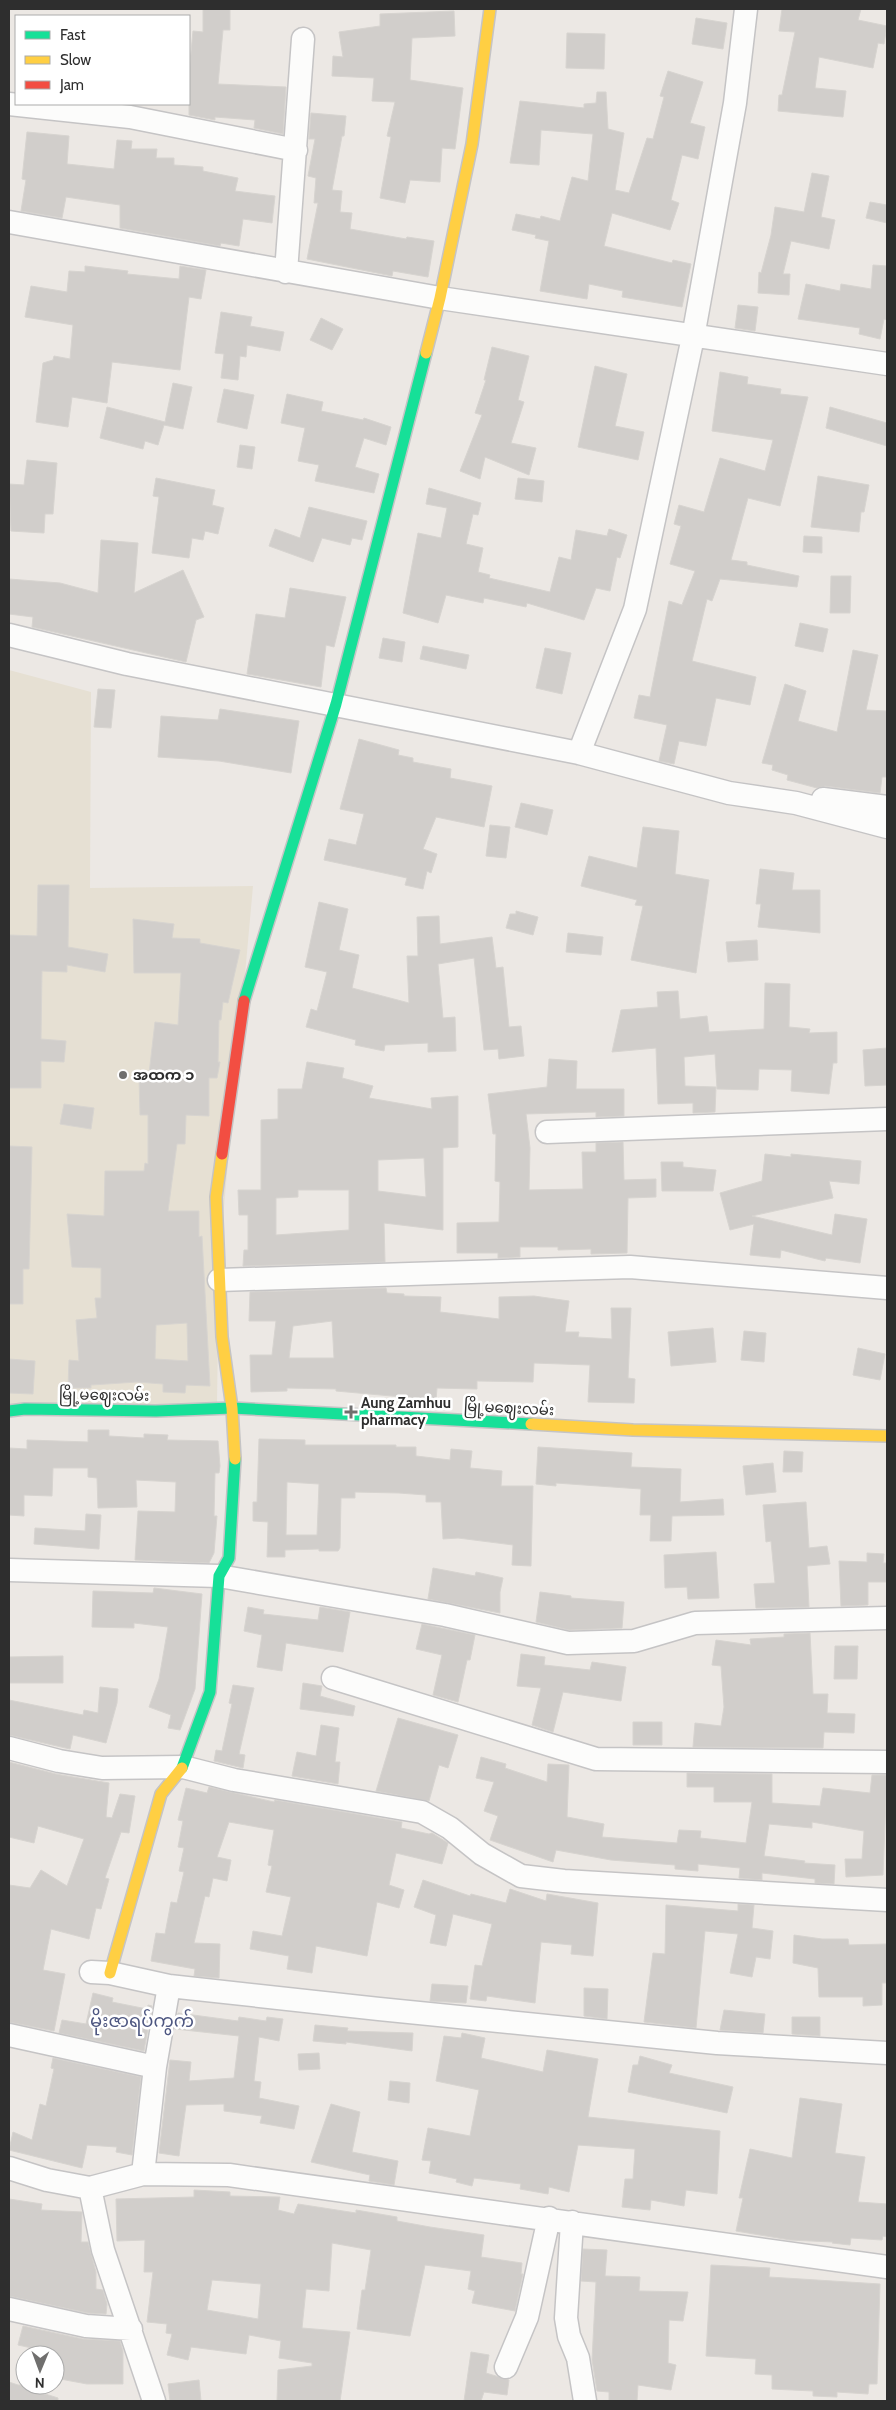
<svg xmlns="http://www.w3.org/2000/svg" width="896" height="2410" font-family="Cabin,'Noto Sans Myanmar',sans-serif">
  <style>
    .education { fill: #e6e0d3 }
    .building { fill: #d1cecb; stroke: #d7d4d0; fill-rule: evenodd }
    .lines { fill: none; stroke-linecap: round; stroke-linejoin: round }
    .street-casing { stroke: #c5c4c5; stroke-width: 25 }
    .fast-casing { stroke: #c5c4c5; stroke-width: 14 }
    .slow-casing { stroke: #c5c4c5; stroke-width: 14 }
    .jam-casing { stroke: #c5c4c5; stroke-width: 14 }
    .street { stroke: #fcfcfb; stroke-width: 22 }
    .fast { stroke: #16e098; stroke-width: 11 }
    .slow { stroke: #ffcf43; stroke-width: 11 }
    .jam { stroke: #f24e42; stroke-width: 11 }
    .poi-dot { fill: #706f6e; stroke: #fff; stroke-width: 2 }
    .labels { text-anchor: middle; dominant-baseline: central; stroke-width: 5; stroke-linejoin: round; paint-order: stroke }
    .poi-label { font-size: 15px; font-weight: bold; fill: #2e2e2e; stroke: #fff; text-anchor: start }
    .street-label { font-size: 15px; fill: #2e2e2e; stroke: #fff }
    .quarter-label { font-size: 18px; fill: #4d5680; stroke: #fff }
  </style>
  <rect width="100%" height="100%" fill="#ece8e4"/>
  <!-- education -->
  <path class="education" d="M9,670L91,692L90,888L253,886L219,1262L217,1404L9,1406Z"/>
  <!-- building -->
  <path class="building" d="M203,9H230V30H223L218,84L286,87L283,134L254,128L255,120L215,117V120L189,115V73L193,31L203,32Z
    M782,9H861L858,20L887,26L884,44L878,43L873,68L819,57L815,88L846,91L843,117L778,111L779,95H782L795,32L779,31Z
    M454,11L455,36L412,38L410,80L463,88L455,149L442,148L440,182L410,180L405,203L380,198L391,137L387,136L395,102L372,101L374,78L332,76L333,56L343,57L339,32L380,26V14Z
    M696,18L727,23L723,49L692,44Z
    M567,33L605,34L604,69L566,68Z
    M668,71L703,82L690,123L705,127L698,159L682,155L671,200L679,203L670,230L612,213L604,246L672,263L673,260L691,264L682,307L622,297L623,291L589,284L587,299L540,291L549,241L535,238L536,235L512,230L516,214L540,219L541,216L560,221L572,177L588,181L593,134L541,130L539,165L510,163L520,101L584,108V104L596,103L597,92H606L608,129L624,133L615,190L629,193L647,138L653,139L664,97L660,96Z
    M311,113L346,116L344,136H342L332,190L342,191L340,212L352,213L350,229L406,239L407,237L434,241L428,277L393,271L392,276L307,259L318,203H314L316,178L308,176L315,139H309Z
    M27,132L69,136L67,164L114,169L117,140L132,141L131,149H157L156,158H174V165L203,167V171L238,178L235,191L275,196L272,223L243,219L239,246L221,243L220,246L120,228V205L66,197L62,218L21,211L26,180L22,179Z
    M812,173L829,176L821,217L835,220L829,249L791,241L783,274H790L789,295L758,293L759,272L761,273L771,235L775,207L804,212Z
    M870,202L887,205V223L866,218Z
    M873,265L887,266V320L884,319L880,339L859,334L860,328L798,319L806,284L840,291L841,284L871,289Z
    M85,266L128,271L127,274L179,279L180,266L206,270L201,299L189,297L180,370L112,362L107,403L72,397L68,427L36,422L43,363L53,360L54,356L70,359L73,325L25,317L31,286L67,292L69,271L85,272Z
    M738,305L758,307L755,331L735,328Z
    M221,312L252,317L250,326L284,332L280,351L247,345L246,357L240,356L238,380L221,378L224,354L215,353Z
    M321,318L343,329L332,350L310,340Z
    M492,347L529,356L518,400L524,402L511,443L536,448L529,475L485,457L480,479L460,471L482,415L475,413L486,380H484Z
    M595,366L627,374L615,426L644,432L638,460L578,447Z
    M720,372L748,377L747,384L781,389L780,394L808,397L780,506L748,498L731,560L747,562V565L799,576L797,587L720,579L712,601L707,599L692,661L756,677L750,705L716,698L706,746L679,741L674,764L659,761L667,725L634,718L639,695L650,697L669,601L682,605L695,571L670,564L681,526L674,524L679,505L704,512L720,458L765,471L773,440L712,431Z
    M173,383L192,387L183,429L164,425L158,445L145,441L143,449L100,438L107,407L165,422Z
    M224,389L254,395L247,429L217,422Z
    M287,394L323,402L321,411L363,420L364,418L391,427L386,445L364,438L355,467L379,474L374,493L315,481L319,465L298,461L305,428L281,423Z
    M830,407L887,423V446L826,428Z
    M240,445L255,447L252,469L237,467Z
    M27,460L57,463L53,514H45L44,533L11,531L9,484L24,485Z
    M818,476L869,485L864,512H861L859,532L811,527Z
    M156,478L215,490L212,505L224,508L218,534L205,531L203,540L192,538L189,558L152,553L159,497L153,496Z
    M518,478L544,481L542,502L515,499Z
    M429,488L481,503L478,515L473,514L466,544L483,548L478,572L490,575L489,578L550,592L559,557L571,560L576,530L607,536L609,529L627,535L620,558L617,557L610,591L596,588L584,620L527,603L526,607L484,598L483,603L446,595L438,623L403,613L418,533L441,538L447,508L426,504Z
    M309,507L367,521L362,540L352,538L350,545L322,538L313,562L269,546L275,529L300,538Z
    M804,536L822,537V553L803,552Z
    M101,540L138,543L134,593L183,570L204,617L196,620L186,662L32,627L33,617L9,614V579L60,583L98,593Z
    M831,576H851L850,613H830Z
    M290,588L346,597L334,647L326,645L321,687L247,674L256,614L285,618Z
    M800,623L828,629L823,652L795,646Z
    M383,638L405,642L402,662L379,658Z
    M423,646L469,655L466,669L420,659Z
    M545,648L571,653L562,694L536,688Z
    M853,650L878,655L866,710L887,711V777H882L880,793L825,786L817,788L787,780L788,775L772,770L773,765L762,763L785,684L806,691L798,721L837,732Z
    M98,689L115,690L111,728L94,727Z
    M220,709L299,721L291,773L219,761L158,757L161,716L218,720Z
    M359,739L399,750L398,755L413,758V762L451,769L450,778L492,786L484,827L436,817L423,849L437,854L431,873L427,871L423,889L405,885L407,878L324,860L329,839L356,845L364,814L340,809Z
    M521,803L553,810L547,835L515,827Z
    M490,825L510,827L506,858L486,856Z
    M643,827L679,831L675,874L709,880L696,973L631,960L643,906L635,905L637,900L581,886L589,856L637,868Z
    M760,869L794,873L792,890H820V933L758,927L761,904H756Z
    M38,885H69L68,947L108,954L105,972L67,965V972L42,971L41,1039L66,1041L64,1062L41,1061V1088H9V935L37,936Z
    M319,902L348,909L339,950L359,955L352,988L409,1003L407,956H418L417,917L439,916L440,944L492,937L496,968L503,967L509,1027L521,1026L524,1056L499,1059L498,1049L484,1050L474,958L438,964L443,1018L455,1017L456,1051L428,1052V1043L385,1045L384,1051L355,1045L356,1040L306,1027L311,1009L317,1011L327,972L305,967Z
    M516,911L538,917L533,935L506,928L510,914H516Z
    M133,919L174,924L172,938L200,939V943L240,950L228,1003L223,1002L221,1020H219L218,1062H220L217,1078H209V1116L186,1115L185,1144H177L168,1211H199V1237L202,1236L210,1386L186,1385L185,1393L163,1392V1384L137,1382L91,1385V1388H68L69,1360L79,1361L76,1320L97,1318L95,1298H101V1268L72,1267L67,1214L104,1216L105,1171H144L145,1163L148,1164V1115H140L139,1075L149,1074L155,1022L178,1025L181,973H134ZM187,1323L188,1361L155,1359L156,1325Z
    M568,933L603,937L601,955L566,952Z
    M757,940L758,960L728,962L726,942Z
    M765,983L790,984L789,1027L810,1029L809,1033L837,1032V1063H833L829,1094L791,1091L792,1070L759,1069L758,1090L717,1089L715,1054L684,1057L685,1086L716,1087L715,1112L693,1113V1103L658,1104L656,1048L612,1052L621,1010L658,1007L657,992L678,991L680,1019L707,1016L709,1032L764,1029Z
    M887,1048V1085L865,1086L863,1050Z
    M549,1059L577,1061L576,1089H624V1116L596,1117V1112L526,1114L530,1148L529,1190L583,1189L582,1152H596V1143L623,1142L624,1180L656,1179V1197L628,1198L627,1253L591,1254V1249L558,1250V1247H520V1257L498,1258V1253H457V1223L499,1222L500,1182L495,1181L496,1134H493L488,1094L547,1087Z
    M307,1062L344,1068L342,1078L373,1086L369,1098L432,1109L431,1098L458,1096V1147L443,1148V1230L384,1223L385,1262L243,1266L244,1250H248V1215H239L238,1190H261V1120L278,1119V1089H302ZM424,1158L426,1197L378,1191V1160ZM298,1190H349V1230L276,1235V1198L298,1197Z
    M64,1104L94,1108L91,1129L60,1124Z
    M9,1146L32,1147L29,1269H23V1304H9Z
    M765,1154L791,1157V1154L861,1161L859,1184L829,1181L833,1198L752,1216L832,1235L835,1214L867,1219L860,1263L826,1258L825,1261L781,1250L780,1258L750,1255L754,1224L730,1230L720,1193L762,1181Z
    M661,1162H683V1167L716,1170L713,1191H662Z
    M386,1288L387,1293L404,1294V1296L441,1297L440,1312L499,1319V1297L534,1296L569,1301L565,1332H579L578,1337L612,1339L611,1308H631L628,1378L635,1379L634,1403L588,1402L590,1365L534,1363L533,1382L477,1381V1389L437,1388L436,1400L336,1391V1389L287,1388V1391L251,1392L250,1355H272L276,1321H249L250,1292ZM332,1321L334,1358H289L293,1326Z
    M713,1328L716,1362L671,1366L668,1332Z
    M744,1331L766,1333L764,1362L741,1360Z
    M858,1348L885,1354L880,1380L853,1375Z
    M9,1359L35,1361L33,1394L9,1393Z
    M88,1430H109V1436L144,1438V1434L168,1435L167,1440L218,1441L220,1466L219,1473H215L214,1516H217L214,1553L209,1563L135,1560L138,1511L175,1512L176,1482L136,1480L137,1507L98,1508L97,1478L88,1477V1468H53L52,1496L24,1495V1516L9,1515V1448L27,1449V1440L88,1442Z
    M259,1439L305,1440V1445H396V1447H416V1456L450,1460L451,1449L472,1451L470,1468L502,1471L501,1486H533L531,1566L512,1565L513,1545L458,1538L443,1539L441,1502H426V1495L399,1493L355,1492V1498H341L340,1548L338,1551H319V1549L285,1550V1557H267L268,1522L253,1521V1502H257ZM287,1482L319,1484L317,1535H286Z
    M538,1447L632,1453L631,1467L681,1469L680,1502L723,1499L724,1515L672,1516L671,1541H650L651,1515H640L641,1489L556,1483V1486L536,1484Z
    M784,1451L803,1452L802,1472H783Z
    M773,1463L776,1492L746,1495L743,1466Z
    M806,1502L809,1548L827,1546L830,1564L807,1566L809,1607L756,1608L754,1584L775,1583L771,1541L766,1542L763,1505Z
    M86,1514L101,1515L99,1549L34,1544L35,1528L85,1531Z
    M716,1552L719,1598L688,1599L687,1587L665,1588L664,1555Z
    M867,1553L884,1554L883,1563H887V1582H868V1605L841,1606L839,1561L867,1562Z
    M433,1568L475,1576L476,1572L503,1578L500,1592V1613L428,1599Z
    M154,1588L202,1594L195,1689L180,1730L168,1728L171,1715L149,1707L159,1679L168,1627L134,1623V1628L92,1627L93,1591L153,1593Z
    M540,1592L571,1596V1598L624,1602L622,1628L569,1630L536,1622Z
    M248,1607L264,1610L263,1614L318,1620L320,1607L350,1612L343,1652L286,1643L282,1671L257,1667L262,1635L244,1631Z
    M422,1624L475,1635L470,1660H467L458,1702L433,1695L442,1655L416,1649Z
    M810,1633L813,1694H828L827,1713L855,1714L854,1733L824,1732L823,1748L693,1747L695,1723L721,1726L724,1707L721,1666L712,1665L716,1640L751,1645L750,1639L784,1637V1634Z
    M835,1646H858L857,1679H834Z
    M521,1654L545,1657L544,1665L590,1670L592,1662L626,1667L621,1701L563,1692L553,1732L532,1725L541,1688L517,1686Z
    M63,1656V1683H9V1657Z
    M303,1683L322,1686L320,1696L355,1706L353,1716L300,1709Z
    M233,1685L254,1688L239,1754L245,1755L243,1768L214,1761L216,1750L222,1751L232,1704L229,1703Z
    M100,1687L118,1689L117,1703L106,1743L73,1735L70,1749L9,1735V1700L83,1715L84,1710L98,1713Z
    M398,1718L458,1735L448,1768L439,1765L429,1801L376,1791Z
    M633,1722H662V1745H633Z
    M321,1725L339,1728L335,1762H340L338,1784L292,1776L297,1752L316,1756Z
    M481,1757L506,1764L505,1768L547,1782L548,1764L569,1765L567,1817L604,1824L602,1837L677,1843L679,1830L701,1831L700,1838L746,1843L752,1802H714V1787H687V1773L772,1774V1803L820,1806L823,1788L870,1793L872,1775H887L883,1875L846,1877L845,1859H862L864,1831L812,1822V1828L769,1824L764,1856L805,1861L804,1863L835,1865L834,1884L815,1883V1879L762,1873V1880L739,1878L740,1868L698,1864V1871L675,1869V1865L611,1860L556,1850L553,1862L490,1840L498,1816L484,1811L494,1782L476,1778Z
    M9,1762L56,1774L109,1783L106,1817L112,1818L120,1794L135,1796L129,1833L121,1832L105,1878L109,1879L101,1909L96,1908L89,1939L51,1929L43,1970L65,1974L54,2031L9,2022V1885L30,1888L41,1870L67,1886L84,1839L38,1826L34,1843L9,1837Z
    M209,1787L274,1802L275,1800L402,1822L401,1828L429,1834L432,1833L448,1843L442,1864L396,1853L389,1885L404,1890L399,1908L377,1902L367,1956L316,1946L312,1973L287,1969L289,1956L250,1949L253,1931L282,1936L291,1897L266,1892L272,1866L268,1865L274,1830L229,1822L217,1857L231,1860L227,1881L213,1878L209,1897L205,1896L194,1943L220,1944L219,1978L194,1976L195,1969L151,1961L156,1933L165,1934L171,1902L177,1903L184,1872L179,1871L184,1848L178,1847L183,1821L178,1820L186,1788L207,1793Z
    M423,1880L470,1896L471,1894L506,1903L510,1889L546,1901L547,1894L598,1903L593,1956L571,1954L572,1945L541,1942L535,2003L487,1996L486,2001L470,1999L475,1965L482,1966L492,1924L453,1914L446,1946L430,1943L436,1915L414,1907Z
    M738,1904L754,1905L752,1928L773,1931L770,1959L756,1957L752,1977L730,1973L738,1934L705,1931L696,2028L644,2022L653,1953L665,1954L666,1905L738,1911Z
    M794,1935L822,1939H848L849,1945L887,1944V1983H882V2005L863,2006V1997H819L818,1968L793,1963Z
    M432,1984L468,1986L466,2003L430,2001Z
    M584,1988L608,1989L607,2019L584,2016Z
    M93,1993L113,1998L112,2002L147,2009L148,2005L152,2006L144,2051L59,2033L62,2020L86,2024Z
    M724,2010L765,2014L763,2033L720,2030Z
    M178,2013L238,2021L239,2017L266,2021L267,2017L283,2019L279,2041L259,2037L254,2081L261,2082L259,2098L299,2106L294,2129L260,2123L262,2116L224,2111V2104L186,2105L179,2156L159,2153L170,2060L191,2062L189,2081L234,2078L239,2036L175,2029Z
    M792,2017H820V2036L792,2034Z
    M315,2025L348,2028L347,2031L413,2033L412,2051L346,2042V2044L313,2041Z
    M462,2033L485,2038L481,2058L543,2072L547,2050L598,2059L588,2117L720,2131L717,2194L686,2190L684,2206L651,2200L650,2210L622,2207L625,2179H633L635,2149L578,2145L569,2192L549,2187L548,2194L520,2189L521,2184L474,2178L472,2186L456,2182L457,2179L429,2173L431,2161L422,2160L428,2128L470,2136L479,2090L436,2081L444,2036L461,2038Z
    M319,2053L320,2069L299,2070L298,2054Z
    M640,2056L672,2065L669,2073L733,2087L727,2113L628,2092L633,2065H638Z
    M53,2058L141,2077L132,2155L116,2152L117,2147L87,2145L82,2168L9,2150L13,2132L32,2140L40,2104L46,2106L54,2069L51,2068Z
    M390,2081L410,2083L409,2103L388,2100Z
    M800,2098L842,2104L835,2153L865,2157L858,2202L887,2204V2237L883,2236L882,2240L851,2238L850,2245L832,2243L833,2242L790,2240L736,2231L743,2198H739L750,2149L792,2158Z
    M331,2104L360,2112L352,2152L398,2161L394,2185L369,2181L370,2175L311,2162Z
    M194,2190L230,2192V2196L280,2197L278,2210L294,2214L298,2204L356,2213V2210L397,2217V2221L430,2227L484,2235L481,2257L522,2263L521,2274H523L515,2311L472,2303L475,2291L468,2289L471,2271L425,2265L410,2336L357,2329L362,2290H365L371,2250L332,2243L329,2291L306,2289L302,2328L350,2332L340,2401H277L278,2370L312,2366V2363L279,2358L281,2341L249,2335L246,2354L191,2347L188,2360L167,2355L172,2334L166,2333L167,2324L147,2322L153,2272H144L145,2240L117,2241L116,2199L194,2197ZM212,2280L261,2284L258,2319L207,2310Z
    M9,2199L42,2204L41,2210L82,2212L81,2242H88L96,2272V2289L103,2290L107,2304L106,2314L88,2313L9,2296Z
    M583,2249L607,2250L605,2276L640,2277L639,2291L688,2292L683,2321L669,2320L668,2363L676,2365L671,2390L638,2385L637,2401H609V2392L597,2391L592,2360L596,2282L581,2281Z
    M711,2265L770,2268L769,2277L880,2284L877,2384H869L868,2394L837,2392V2397L813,2396V2391L772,2389V2375L755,2374L756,2359L706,2356Z
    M23,2326L83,2339L120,2341L123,2351V2384H87L55,2378V2355H29L32,2348L18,2345Z
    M471,2352L489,2355L486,2373L509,2380L507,2395L484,2392L481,2401H464Z
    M199,2380L201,2401H170L168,2384Z
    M9,2382L18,2385H38L36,2391L58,2398V2401H9Z"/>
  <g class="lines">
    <defs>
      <path id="street" d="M9,104L130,117L296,150
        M9,222L440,298L887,364
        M286,272L303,39
        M9,635L127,664L579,753L729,793L796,803L887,827
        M579,753L635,609L693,337L735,103L746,9
        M823,799L887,807
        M547,1132L887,1119
        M219,1280L630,1267L887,1288
        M9,1570L219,1576L445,1615L568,1643L634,1641L695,1623L887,1618
        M333,1678L596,1759L887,1762
        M9,1748L59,1761L102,1768L183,1767L234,1780L422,1812L450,1828L482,1854L521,1876L564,1881L887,1900
        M91,1972L110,1973L169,1986L379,2009L717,2043L887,2053
        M9,2035L155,2067
        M9,2168L47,2180L90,2188L143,2174L229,2175L887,2267
        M143,2174L155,2067L169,1986
        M90,2188L103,2250L154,2401
        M572,2222L566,2318L569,2336L578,2358L585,2401
        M9,2309L86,2326L131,2329
        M506,2367L527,2317L549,2218"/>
      <path id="fast" d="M244,1001L336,704L426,353
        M9,1411L25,1409L156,1411L232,1408L531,1424
        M182,1768L210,1692L219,1576L229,1558L235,1459"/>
      <path id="slow" d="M426,353L440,298L472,144L490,9
        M222,1154L216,1197L222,1337L232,1408L235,1459
        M531,1424L633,1430L887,1436
        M110,1973L161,1794L182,1768"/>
      <path id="jam" d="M222,1154L244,1001"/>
    </defs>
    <!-- street casing -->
    <use href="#street" class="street-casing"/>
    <!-- fast casing -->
    <use href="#fast" class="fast-casing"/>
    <!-- slow casing -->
    <use href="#slow" class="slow-casing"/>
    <!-- jam casing -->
    <use href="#jam" class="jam-casing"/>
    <!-- street -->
    <use href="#street" class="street"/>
    <!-- fast -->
    <use href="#fast" class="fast"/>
    <!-- slow -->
    <use href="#slow" class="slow"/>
    <!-- jam -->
    <use href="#jam" class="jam"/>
  </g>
  <!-- markers -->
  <g class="poi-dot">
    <circle cx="123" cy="1075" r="5"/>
    <path d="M348.5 1404.5h5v5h5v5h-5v5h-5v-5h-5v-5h5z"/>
  </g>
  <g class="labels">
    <!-- poi labels -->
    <g class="poi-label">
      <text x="133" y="1075">အထက ၁</text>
      <text x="361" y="1403">Aung Zamhuu<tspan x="361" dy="17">pharmacy</tspan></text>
    </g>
    <!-- street labels -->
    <g class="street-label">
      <text transform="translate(104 1395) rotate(1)">မြို့မဈေးလမ်း</text>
      <text transform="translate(509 1408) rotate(3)">မြို့မဈေးလမ်း</text>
    </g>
    <!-- quarter labels -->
    <g class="quarter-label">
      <text x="142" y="2021">မိုးဇာရပ်ကွက်</text>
    </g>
  </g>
  <!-- border -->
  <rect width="896" height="2410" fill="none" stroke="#2e2e2e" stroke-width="20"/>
  <!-- legend -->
  <rect x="15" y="15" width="175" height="90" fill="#ffffff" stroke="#ababab"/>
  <rect x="25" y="31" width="25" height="8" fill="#16e098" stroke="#ababab"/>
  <text x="60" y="40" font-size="15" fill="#2e2e2e">Fast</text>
  <rect x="25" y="56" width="25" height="8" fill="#ffcf43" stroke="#ababab"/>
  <text x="60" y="65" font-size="15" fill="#2e2e2e">Slow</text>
  <rect x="25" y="81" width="25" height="8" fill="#f24e42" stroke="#ababab"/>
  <text x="60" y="90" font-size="15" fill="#2e2e2e">Jam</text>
  <!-- north arrow -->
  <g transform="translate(40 2370) rotate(181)"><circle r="24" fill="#ffffff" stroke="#ababab"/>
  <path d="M0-4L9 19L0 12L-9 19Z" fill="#706f6e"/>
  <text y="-8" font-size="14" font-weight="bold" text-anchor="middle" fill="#2e2e2e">N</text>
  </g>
</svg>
